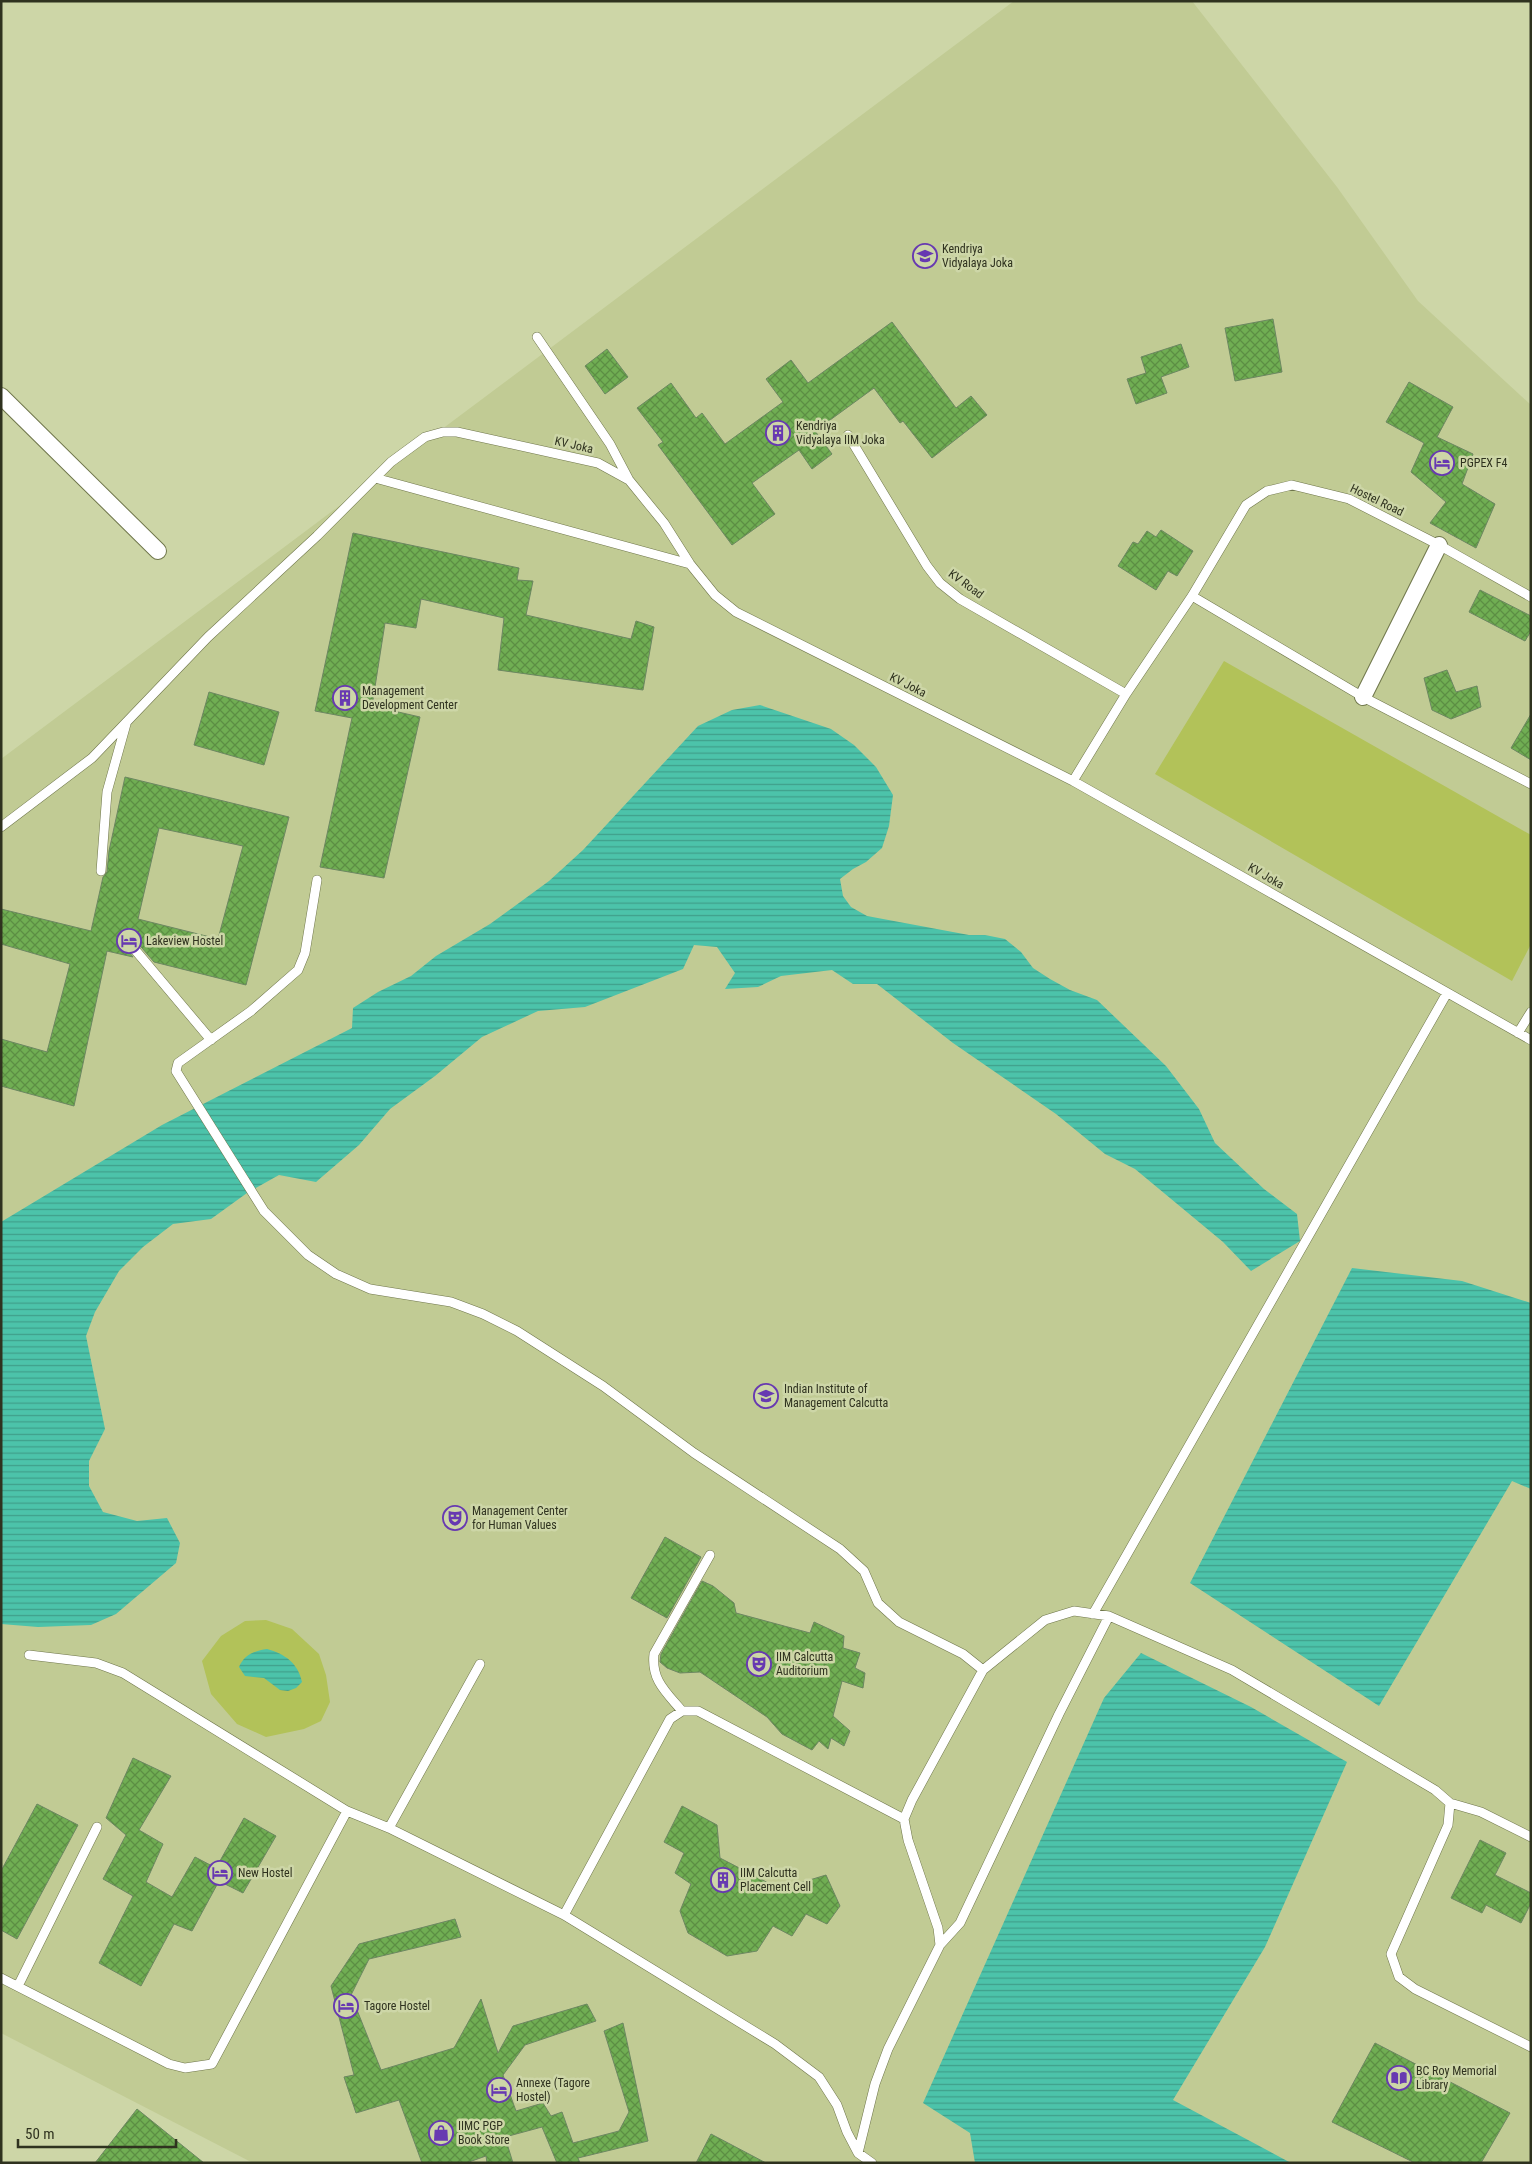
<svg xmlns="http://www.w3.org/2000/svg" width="1532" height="2164" font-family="'Roboto Condensed',sans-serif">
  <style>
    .built { fill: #c1cb94 }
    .green { fill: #b2c259 }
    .water { fill: url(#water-rules) }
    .building { fill: url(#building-cross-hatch); stroke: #6c8761; fill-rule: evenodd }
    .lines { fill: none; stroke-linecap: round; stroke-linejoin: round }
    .service-casing { stroke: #6f764b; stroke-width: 10 }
    .minor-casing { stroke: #6f764b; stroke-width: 18 }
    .service { stroke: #fff; stroke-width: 9 }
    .minor { stroke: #fff; stroke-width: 16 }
    .labels { text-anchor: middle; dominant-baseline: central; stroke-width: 5; stroke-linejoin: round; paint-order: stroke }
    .poi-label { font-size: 12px; fill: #2f321f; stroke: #cdd6a7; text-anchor: start }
    .street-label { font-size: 12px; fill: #2f321f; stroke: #cdd6a7 }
  </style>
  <defs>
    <pattern id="water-rules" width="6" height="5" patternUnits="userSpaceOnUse" patternTransform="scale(1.25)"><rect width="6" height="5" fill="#4cc3aa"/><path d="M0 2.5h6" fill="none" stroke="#409f8a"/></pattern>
    <pattern id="building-cross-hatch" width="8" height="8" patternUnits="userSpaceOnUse" patternTransform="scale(1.25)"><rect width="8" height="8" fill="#70ae53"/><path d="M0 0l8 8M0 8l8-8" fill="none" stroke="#5c8e44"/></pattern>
  </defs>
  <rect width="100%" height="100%" fill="#cdd6a7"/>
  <!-- built -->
  <path class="built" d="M1014,1H1192L1337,187L1418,301L1531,405V2163H253L1,2033V759Z"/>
  <!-- green -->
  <path class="green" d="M1224,661L1531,835V944L1512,981L1155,774Z
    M266,1620L292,1629L319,1654L326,1675L330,1702L321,1721L304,1729L266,1737L237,1724L211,1694L202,1661L221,1636L245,1621Z"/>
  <!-- water -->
  <path class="water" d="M760,705L831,729L854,745L876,767L893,795L889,826L882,848L866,862L853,869L840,879L843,896L851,907L867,916L969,935H985L1005,939L1021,952L1033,968L1050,979L1070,990L1097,1000L1166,1066L1199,1109L1215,1143L1264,1189L1297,1214L1300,1241L1251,1271L1223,1242L1135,1169L1105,1154L1056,1114L953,1043L877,984H853L832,970L781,976L758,987L725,989L735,973L717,947L694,945L683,969L585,1007L538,1011L482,1037L435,1076L390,1109L359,1145L316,1182L279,1175L247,1193L211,1219L173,1224L143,1247L119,1271L95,1312L86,1336L105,1429L89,1461V1486L103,1512L137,1521L167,1518L180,1543L176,1563L116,1614L91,1625L38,1627L1,1624V1222L162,1125L352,1028L353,1008L378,992L411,976L436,956L490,924L549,881L583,850L698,726L732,710Z
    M1352,1268L1462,1281L1531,1303V1489L1512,1481L1379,1706L1190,1583Z
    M267,1649C285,1654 298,1663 302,1682L296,1688L288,1691L280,1690L264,1678L245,1676L239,1667C244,1655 254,1651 267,1649Z
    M1141,1653L1251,1707L1347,1762L1265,1947L1173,2100L1291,2163H975L970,2133L923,2103L1104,1698Z"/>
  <!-- building -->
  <path class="building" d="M1273,319L1282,372L1235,381L1225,328Z
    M892,322L956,408L971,396L987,415L932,458L903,421L900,423L874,388L815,431L832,454L812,469L799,450L752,483L775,514L732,545L658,445L663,442L637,408L671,383L696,418L702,413L725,444L783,402L766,379L791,360L808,383Z
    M1181,344L1189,367L1161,377L1167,393L1136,404L1127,379L1146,373L1141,357Z
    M607,349L628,377L605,394L585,366Z
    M1409,382L1453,407L1437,437L1473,454L1462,484L1495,504L1476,548L1430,523L1446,502L1411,472L1424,443L1386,422Z
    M1161,530L1193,551L1177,576L1168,571L1156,590L1118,566L1133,542L1138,544L1147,531L1156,537Z
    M353,533L519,568L517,580L533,581L526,615L631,639L636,621L654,627L643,690L498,670L504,618L421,599L416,628L385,623L372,706L420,717L384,878L320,867L352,718L315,711Z
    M1480,590L1531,616V631L1525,641L1469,612Z
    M1447,670L1456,692L1477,686L1481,707L1451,719L1432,710L1424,678Z
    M209,692L279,712L264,765L194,745Z
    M1531,714V760L1511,748Z
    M125,777L289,817L246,985L154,962L136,941L129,939L125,942V947L133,957L107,951L74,1106L1,1086V1039L47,1052L70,964L1,944V909L91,931L103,877L107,872L109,851ZM159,828L243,846L218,939L138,919Z
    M665,1537L701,1557L667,1618L631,1598Z
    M702,1581L713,1586L734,1603L736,1613L810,1633L814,1622L844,1636L843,1648L860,1653L855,1668L865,1673L863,1688L842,1681L833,1716L850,1731L844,1746L831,1738L828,1749L819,1741L812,1750L782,1734L767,1717L700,1672L680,1673L667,1668L660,1662L661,1654Z
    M133,1758L171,1776L139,1830L163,1844L146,1882L172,1897L195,1857L216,1868L244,1818L276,1836L243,1893L219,1881L192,1931L174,1924L141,1986L99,1963L133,1896L103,1879L126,1835L106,1818Z
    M37,1804L78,1825L17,1939L1,1930V1871Z
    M682,1806L717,1825L720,1858L780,1889L826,1875L840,1906L827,1924L806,1914L792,1936L773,1926L757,1951L727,1956L688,1933L680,1911L691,1884L675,1873L684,1853L664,1842Z
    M1480,1840L1506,1853L1495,1875L1531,1893V1903L1521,1923L1486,1905L1482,1913L1451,1898Z
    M455,1919L461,1937L369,1959L351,1995L381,2070L454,2048L481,1999L498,2053L513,2026L587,2004L596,2021L525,2045L503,2075L516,2111L543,2103L551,2116L562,2112L573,2143L619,2131L629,2112L604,2031L623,2023L648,2141L578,2158L580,2163H557L542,2127L505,2137L513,2163H487L486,2156L466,2163H422L399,2100L356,2113L344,2077L354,2075L331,1986L359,1944Z
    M1375,2043L1510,2113L1481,2163H1415L1332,2122Z
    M137,2109L204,2163H95Z
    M711,2134L766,2163H696Z"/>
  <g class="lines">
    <defs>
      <path id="service" d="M537,337L610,444L629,480
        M848,435L927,566L940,583L960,599L1126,694
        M375,478L690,564
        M1192,596L1363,697L1531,784
        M1073,781L1126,694L1192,596L1246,505L1267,491L1292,485L1349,499L1439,545L1531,597
        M1,827L92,758L208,637L317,536L391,462L425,437L443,432H457L598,463L629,480L664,523L690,564L715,595L736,612L1073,781L1531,1040
        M101,871L107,792L126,724
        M317,880L305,953L298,970L251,1011L178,1063L176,1071L264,1211L308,1255L336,1274L370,1289L451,1302L483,1314L517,1331L603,1386L694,1453L840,1549L864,1571L878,1603L899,1622L963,1654L983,1670
        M131,945L211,1040
        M1518,1033L1531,1012
        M1093,1614L1447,993
        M29,1655L96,1663L123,1673L347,1811L389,1828L564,1915L775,2044L819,2077L837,2105L847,2132L858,2153L872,2163
        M682,1711C666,1692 651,1680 654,1654L710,1555
        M1450,1803L1481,1812L1531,1837
        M389,1828L480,1664
        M564,1915L670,1719L682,1711H698L904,1819
        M940,1945L960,1923L1059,1714L1109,1616
        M1,1978L169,2064L185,2068L212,2064L347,1811
        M18,1986L97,1827
        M858,2153L875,2084L888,2049L940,1945L938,1928L908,1840L904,1819L912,1800L983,1670L1045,1620L1074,1611L1109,1616L1232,1670L1435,1790L1450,1803L1448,1825L1391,1954L1399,1977L1415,1989L1531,2047"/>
      <path id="minor" d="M1,396L158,551
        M1363,697L1439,545"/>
    </defs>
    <!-- service casing -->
    <use href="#service" class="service-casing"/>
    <!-- minor casing -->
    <use href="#minor" class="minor-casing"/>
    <!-- service -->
    <use href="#service" class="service"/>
    <!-- minor -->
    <use href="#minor" class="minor"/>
  </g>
  <!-- icons -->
  <defs>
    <symbol id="school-ring" viewBox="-11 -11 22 22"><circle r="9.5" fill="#cdd6a7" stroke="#6739b1" stroke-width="1.5"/><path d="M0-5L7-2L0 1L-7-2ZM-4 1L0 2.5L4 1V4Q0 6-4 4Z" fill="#6739b1"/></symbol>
    <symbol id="building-ring" viewBox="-11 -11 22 22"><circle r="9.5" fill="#cdd6a7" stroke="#6739b1" stroke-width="1.5"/><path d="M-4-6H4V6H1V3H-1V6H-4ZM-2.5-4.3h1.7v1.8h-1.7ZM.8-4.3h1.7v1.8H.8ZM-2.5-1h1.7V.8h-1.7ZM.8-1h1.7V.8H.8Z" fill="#6739b1"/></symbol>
    <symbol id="hotel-ring" viewBox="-11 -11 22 22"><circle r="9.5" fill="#cdd6a7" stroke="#6739b1" stroke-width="1.5"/><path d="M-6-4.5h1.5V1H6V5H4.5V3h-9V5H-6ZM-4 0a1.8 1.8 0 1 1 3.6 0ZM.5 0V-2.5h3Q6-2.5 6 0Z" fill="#6739b1"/></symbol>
    <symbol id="university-ring" viewBox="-11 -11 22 22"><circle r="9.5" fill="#cdd6a7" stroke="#6739b1" stroke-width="1.5"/><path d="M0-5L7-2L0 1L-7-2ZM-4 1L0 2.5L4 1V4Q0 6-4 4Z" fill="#6739b1"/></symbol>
    <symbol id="theatre-ring" viewBox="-11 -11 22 22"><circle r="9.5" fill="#cdd6a7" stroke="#6739b1" stroke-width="1.5"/><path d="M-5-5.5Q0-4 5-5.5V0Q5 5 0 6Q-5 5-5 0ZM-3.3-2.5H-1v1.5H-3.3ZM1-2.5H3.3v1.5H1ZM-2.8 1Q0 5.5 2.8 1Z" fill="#6739b1"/></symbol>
    <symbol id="library-ring" viewBox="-11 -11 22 22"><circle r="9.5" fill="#cdd6a7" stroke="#6739b1" stroke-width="1.5"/><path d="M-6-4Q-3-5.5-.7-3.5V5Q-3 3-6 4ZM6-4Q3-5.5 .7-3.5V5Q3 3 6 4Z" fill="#6739b1"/></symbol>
    <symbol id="shop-ring" viewBox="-11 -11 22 22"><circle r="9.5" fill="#cdd6a7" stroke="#6739b1" stroke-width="1.5"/><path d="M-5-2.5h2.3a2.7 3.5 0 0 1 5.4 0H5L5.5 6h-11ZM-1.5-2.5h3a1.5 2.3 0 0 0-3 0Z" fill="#6739b1"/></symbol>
  </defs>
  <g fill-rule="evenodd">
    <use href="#school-ring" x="911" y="242" width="28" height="28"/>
    <use href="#building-ring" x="764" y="419" width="28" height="28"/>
    <use href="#hotel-ring" x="1428" y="449" width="28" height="28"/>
    <use href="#building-ring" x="331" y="684" width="28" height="28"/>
    <use href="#hotel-ring" x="115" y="927" width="28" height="28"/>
    <use href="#university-ring" x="752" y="1382" width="28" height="28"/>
    <use href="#theatre-ring" x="441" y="1504" width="28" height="28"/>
    <use href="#theatre-ring" x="745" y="1650" width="28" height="28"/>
    <use href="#hotel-ring" x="206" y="1859" width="28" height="28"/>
    <use href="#building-ring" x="709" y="1866" width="28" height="28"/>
    <use href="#hotel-ring" x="332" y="1992" width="28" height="28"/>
    <use href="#library-ring" x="1385" y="2064" width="28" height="28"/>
    <use href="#hotel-ring" x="485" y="2076" width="28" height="28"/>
    <use href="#shop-ring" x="427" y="2119" width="28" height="28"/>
  </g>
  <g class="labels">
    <!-- poi labels -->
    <g class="poi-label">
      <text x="942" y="249">Kendriya<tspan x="942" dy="14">Vidyalaya Joka</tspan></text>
      <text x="796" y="426">Kendriya<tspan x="796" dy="14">Vidyalaya IIM Joka</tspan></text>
      <text x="1460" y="463">PGPEX F4</text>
      <text x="362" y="691">Management<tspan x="362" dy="14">Development Center</tspan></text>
      <text x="146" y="941">Lakeview Hostel</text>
      <text x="784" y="1389">Indian Institute of<tspan x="784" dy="14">Management Calcutta</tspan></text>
      <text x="472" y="1511">Management Center<tspan x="472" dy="14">for Human Values</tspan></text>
      <text x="776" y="1657">IIM Calcutta<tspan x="776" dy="14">Auditorium</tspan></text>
      <text x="238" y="1873">New Hostel</text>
      <text x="740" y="1873">IIM Calcutta<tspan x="740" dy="14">Placement Cell</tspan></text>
      <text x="364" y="2006">Tagore Hostel</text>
      <text x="1416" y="2071">BC Roy Memorial<tspan x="1416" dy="14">Library</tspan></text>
      <text x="516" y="2083">Annexe (Tagore<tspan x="516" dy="14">Hostel)</tspan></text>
      <text x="458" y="2126">IIMC PGP<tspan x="458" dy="14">Book Store</tspan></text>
    </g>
    <!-- street labels -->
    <g class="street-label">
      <text transform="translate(574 445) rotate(13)">KV Joka</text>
      <text transform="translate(1377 500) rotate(26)">Hostel Road</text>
      <text transform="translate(966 584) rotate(36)">KV Road</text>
      <text transform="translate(908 685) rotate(27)">KV Joka</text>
      <text transform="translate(1266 876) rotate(30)">KV Joka</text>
    </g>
  </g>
  <!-- border -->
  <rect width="1532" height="2164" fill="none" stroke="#2f321f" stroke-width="5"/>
  <!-- scale -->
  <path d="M18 2139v8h158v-8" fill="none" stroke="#2f321f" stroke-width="2.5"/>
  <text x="25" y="2139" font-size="15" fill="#2f321f" stroke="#cdd6a7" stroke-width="4" paint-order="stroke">50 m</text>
</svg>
